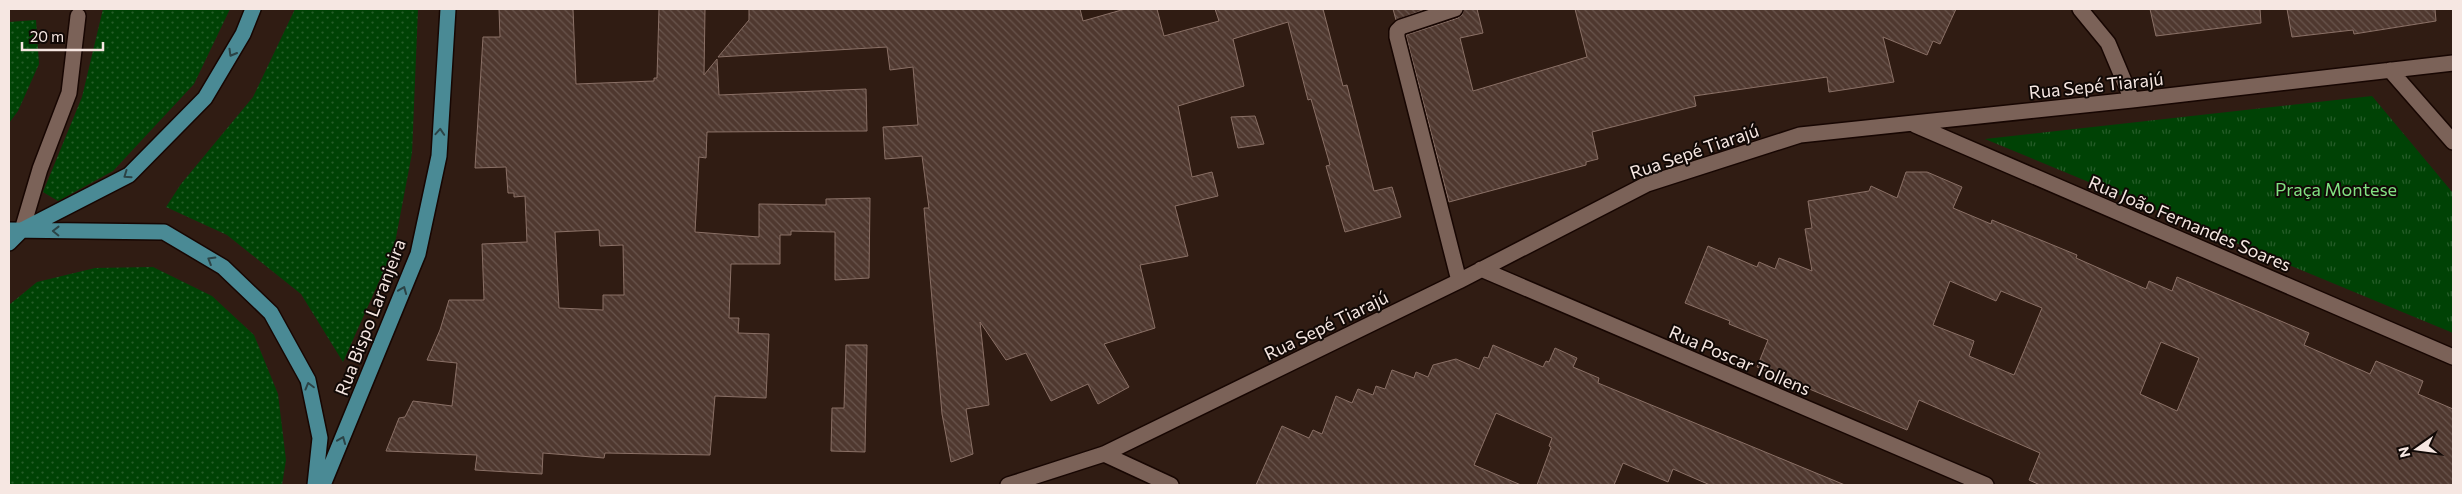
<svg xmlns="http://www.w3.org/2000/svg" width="2462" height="494" font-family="Commissioner,sans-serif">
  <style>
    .grass { fill: url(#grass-dots) }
    .park { fill: url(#park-tufts) }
    .building { fill: url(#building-back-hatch); stroke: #8a7066; fill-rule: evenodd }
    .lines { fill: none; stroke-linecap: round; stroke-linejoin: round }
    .minor-casing { stroke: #170602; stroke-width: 18 }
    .major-casing { stroke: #170602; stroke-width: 18 }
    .minor { stroke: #7b6258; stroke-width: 15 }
    .major { stroke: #4a8a95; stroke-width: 15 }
    .oneway { stroke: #2b4346 }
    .labels { text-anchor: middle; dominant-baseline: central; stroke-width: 4; stroke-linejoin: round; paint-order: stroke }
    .street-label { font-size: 18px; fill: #f6e7e2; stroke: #110906 }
    .park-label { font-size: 18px; fill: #82e282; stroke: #110906 }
  </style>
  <defs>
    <pattern id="grass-dots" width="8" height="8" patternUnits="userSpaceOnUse" patternTransform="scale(1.25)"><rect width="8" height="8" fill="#004205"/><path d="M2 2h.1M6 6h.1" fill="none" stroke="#265d29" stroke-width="1.8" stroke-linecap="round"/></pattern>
    <pattern id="park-tufts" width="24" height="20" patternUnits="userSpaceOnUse" patternTransform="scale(1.25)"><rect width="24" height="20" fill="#004205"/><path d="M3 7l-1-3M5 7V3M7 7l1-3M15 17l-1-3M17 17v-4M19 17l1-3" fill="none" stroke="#265d29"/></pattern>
    <pattern id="building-back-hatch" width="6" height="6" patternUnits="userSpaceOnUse" patternTransform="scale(1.25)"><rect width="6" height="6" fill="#4f382f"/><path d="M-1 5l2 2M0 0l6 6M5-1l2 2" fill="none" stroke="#69554d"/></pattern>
  </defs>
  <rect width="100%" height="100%" fill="#301c13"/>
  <!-- grass -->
  <path class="grass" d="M103,9H230L194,84L113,171L58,201L43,192L82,97Z
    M295,9H418L412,153L394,248L343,362L301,294L227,235L166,207L181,184L253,97Z
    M36,20L39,64L18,111L9,123V22Z
    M153,267L212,296L254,335L278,394L286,460L282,485H9V305L37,282L95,268Z"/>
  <!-- park -->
  <path class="park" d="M2372,96L2453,193V333L1985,139Z"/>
  <!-- building -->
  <path class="building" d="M499,9H573L576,84L654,81V78H657L659,9H705L704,75L717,59L719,95L866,89L867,131L707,132L706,158L699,157L695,232L759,237V204L826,205V199L870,198L869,278L835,280V232L791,231V235H780V264H731L729,318H739L738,333L769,334L766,398L715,396L710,455L605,453L604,458L543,453L542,474L475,470L477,455L386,451L399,418L405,417L413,401L452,406L457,363L427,360L440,330L449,300H484L482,244L527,242L525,196L514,197V193H508L506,167L475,168L483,37H500ZM599,230L600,246L623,245L624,295H603V310L559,308L555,232Z
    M749,9H1080L1083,21L1125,9H1157L1164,36L1219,21L1215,9H1323L1343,86L1347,85L1374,191L1392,187L1401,217L1345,232L1326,166L1330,165L1311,99L1308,100L1288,22L1233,39L1244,86L1178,106L1192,177L1212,172L1218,196L1175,206L1188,256L1140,265L1155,328L1104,344L1129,387L1098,404L1088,384L1051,401L1026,353L1006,360L980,322L989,405L966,409L973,454L951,462L942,414L924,208H929L922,156L885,159L883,127L918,125L913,67L890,70L887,47L718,57L749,20Z
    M1393,9H1426L1396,20Z
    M1464,9H1477L1483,33L1460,38L1473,91L1587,57L1575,9H1956L1940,44L1933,41L1927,55L1883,37L1894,82L1829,92L1827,77L1694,96L1696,106L1592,132L1598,159L1586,162V165L1449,202L1406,35L1458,18L1462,15Z
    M2150,9H2260L2261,23L2156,36Z
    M2287,9H2435L2436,21L2354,34L2353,30L2292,37Z
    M1255,116L1264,144L1238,148L1231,117Z
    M1906,172H1927L1962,187L1953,208L1991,224L1992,220L2077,255L2076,258L2146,289L2149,281L2172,291L2177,277L2309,333L2304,345L2370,374L2376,361L2423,381L2418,394L2453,409V485H2040L2029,480L2040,453L1919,400L1907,430L1757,367L1768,340L1729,324L1730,321L1685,303L1708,246L1757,267L1759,262L1775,269L1779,258L1812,271L1805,229L1812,228L1808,201L1869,191L1871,186L1897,198ZM1950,281L1996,301L2001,291L2042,308L2014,375L1969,356L1974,341L1933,325ZM2161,342L2199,358L2177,411L2140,394Z
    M846,345H867L865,452L831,451L832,408H844Z
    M1493,345L1543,367L1546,361L1549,362L1555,348L1577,358L1573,367L1599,378L1598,383L1845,485H1710L1673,469L1668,482L1623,463L1614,485H1537L1551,447L1549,446L1552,438L1496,413L1474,465L1521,485H1256L1282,426L1309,438L1313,430L1322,434L1336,396L1352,403L1358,389L1373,395L1376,386L1385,389L1392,370L1414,378L1416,372L1428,377L1433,365L1456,359L1479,369L1484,357L1488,358Z"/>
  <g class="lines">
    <defs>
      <path id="minor" d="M1455,9L1401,27L1397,31V37L1459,281
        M2080,9L2108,43L2132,100
        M2390,70L2453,142
        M1915,125L2453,357
        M22,230L40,169L69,93L78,16
        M1481,269L1986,485
        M1104,454L1171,485
        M1008,485L1104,454L1459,281L1647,184L1800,135L2132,100L2453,63"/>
      <path id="major" d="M9,230L164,232L223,267L271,313L308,380L320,438L315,485
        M9,243L22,230L129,175L205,98L243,34L253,9
        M323,485L418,254L439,156L448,9"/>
    </defs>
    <!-- minor casing -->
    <use href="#minor" class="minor-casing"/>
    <!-- major casing -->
    <use href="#major" class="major-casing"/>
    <!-- minor -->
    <use href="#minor" class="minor"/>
    <!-- major -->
    <use href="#major" class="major"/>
  </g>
  <!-- one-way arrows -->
  <defs><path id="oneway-chevron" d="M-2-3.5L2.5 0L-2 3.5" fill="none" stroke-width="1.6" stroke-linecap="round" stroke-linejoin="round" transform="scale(1.25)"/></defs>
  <g class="oneway">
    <use href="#oneway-chevron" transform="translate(232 53) rotate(120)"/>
    <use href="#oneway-chevron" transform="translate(440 132) rotate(-86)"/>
    <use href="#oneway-chevron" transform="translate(127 175) rotate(145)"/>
    <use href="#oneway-chevron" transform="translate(56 231) rotate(-179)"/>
    <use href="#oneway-chevron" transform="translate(211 260) rotate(-149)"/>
    <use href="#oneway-chevron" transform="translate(403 290) rotate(-68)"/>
    <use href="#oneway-chevron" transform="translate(309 386) rotate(-105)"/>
    <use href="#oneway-chevron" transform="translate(342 440) rotate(-68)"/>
  </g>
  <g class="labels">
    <!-- street labels -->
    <g class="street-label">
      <text transform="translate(2096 85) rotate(-6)">Rua Sepé Tiarajú</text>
      <text transform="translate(1694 151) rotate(-19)">Rua Sepé Tiarajú</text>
      <text transform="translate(2190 223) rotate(23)">Rua João Fernandes Soares</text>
      <text transform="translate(370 317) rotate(-69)">Rua Bispo Laranjeira</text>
      <text transform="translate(1326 325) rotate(-26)">Rua Sepé Tiarajú</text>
      <text transform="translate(1740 360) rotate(23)">Rua Poscar Tollens</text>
    </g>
    <!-- park labels -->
    <g class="park-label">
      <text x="2336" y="189">Praça Montese</text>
    </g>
  </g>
  <!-- border -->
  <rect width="2462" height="494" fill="none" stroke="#f6e7e2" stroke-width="20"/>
  <!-- north arrow -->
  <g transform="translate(2417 449) rotate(256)" stroke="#110906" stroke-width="4" paint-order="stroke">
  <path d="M0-4L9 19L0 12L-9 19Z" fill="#f6e7e2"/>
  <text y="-8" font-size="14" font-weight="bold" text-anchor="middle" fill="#f6e7e2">N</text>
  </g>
  <!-- scale -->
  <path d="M22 42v8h81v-8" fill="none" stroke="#f6e7e2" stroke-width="2.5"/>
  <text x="30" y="42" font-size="15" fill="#f6e7e2" stroke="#110906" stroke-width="4" paint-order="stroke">20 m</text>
</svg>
